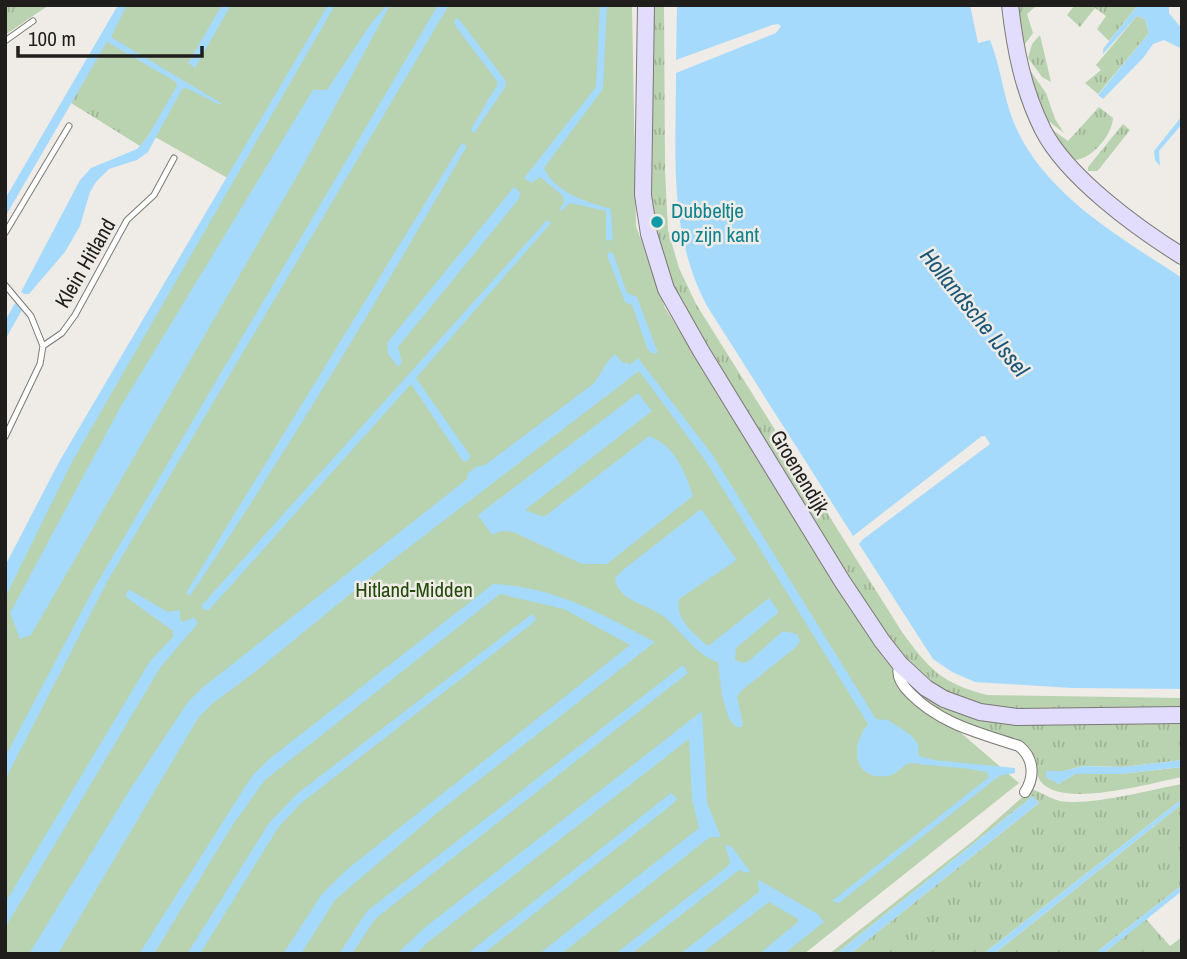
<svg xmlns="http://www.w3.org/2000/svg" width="1187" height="959" font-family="'Archivo Narrow',sans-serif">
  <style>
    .grass { fill: url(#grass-tufts) }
    .park { fill: #b9d2af }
    .water { fill: #a6dafc }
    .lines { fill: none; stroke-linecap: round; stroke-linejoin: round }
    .lane-casing { stroke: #7c7975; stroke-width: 7 }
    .street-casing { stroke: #7c7975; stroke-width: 12 }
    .secondary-casing { stroke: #7c7975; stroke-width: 18 }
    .lane { stroke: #fff; stroke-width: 5 }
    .street { stroke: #fff; stroke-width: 10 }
    .secondary { stroke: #e2dcfd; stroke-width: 16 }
    .culture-dot { fill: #0f9aa8; stroke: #efece7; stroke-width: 2.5 }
    .labels { text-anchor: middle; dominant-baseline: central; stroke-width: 5; stroke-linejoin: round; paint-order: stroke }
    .culture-label { font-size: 21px; fill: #0d838f; stroke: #efece7; text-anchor: start }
    .street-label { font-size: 21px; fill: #1f1e1c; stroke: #efece7 }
    .park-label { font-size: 21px; fill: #234a09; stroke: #efece7 }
    .water-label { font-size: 23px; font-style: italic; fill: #1a5677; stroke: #efece7 }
  </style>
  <defs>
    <pattern id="grass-tufts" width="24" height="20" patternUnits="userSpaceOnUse" patternTransform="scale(1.75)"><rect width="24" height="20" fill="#b9d2af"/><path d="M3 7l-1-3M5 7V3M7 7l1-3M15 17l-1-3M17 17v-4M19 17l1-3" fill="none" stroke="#9fb496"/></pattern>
  </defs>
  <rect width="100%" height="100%" fill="#efece7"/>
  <!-- grass -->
  <path class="grass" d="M5,5H49L5,35Z
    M651,5H664L665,169L668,230L679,268L696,304L902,632C929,669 941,683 987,695L1182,698V715L1007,712L948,696L909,666L880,629L685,316L664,265L654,235L650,180Z
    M1016,5H1037L1027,14L1033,33L1022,48Z
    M1075,5H1138L1109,41L1097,29L1106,16L1095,8L1080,27L1067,15Z
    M1137,16L1145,19L1149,33L1098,94L1085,83L1101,70L1096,65Z
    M1040,35L1051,82L1042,77L1028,58L1032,44Z
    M107,42L177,86L146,139L140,146L71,103Z
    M1027,66L1046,93L1055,119L1064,133L1042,116Z
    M1099,107L1113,118C1112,136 1090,162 1071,160L1050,128L1068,141Z
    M1123,124L1130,130L1100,168L1097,171H1088V167Z
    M905,677L981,717L1182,720V760L1123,767L1083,766L1064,771H1046V777L1059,784L1075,774H1121L1182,767V777C1151,783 1065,808 1042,783C1032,772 1038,755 1026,744L943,715L908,685Z
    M1182,784V799L983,954H850L1039,803L1033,796L836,954H829L973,841L1028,792L1034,790C1043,793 1051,799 1060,801C1091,806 1149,790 1182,784Z
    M1182,804V885L1094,954H994Z
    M1146,919L1170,946L1182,937V954H1103Z"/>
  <!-- park -->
  <path class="park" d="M122,5H632L636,226L665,308L909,688L1019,783L804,954H5V588L77,444L231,180L74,91Z"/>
  <!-- water -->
  <path class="water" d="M118,5H127L111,37L221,103L220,105L186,88L182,89L148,152L137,160L109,169L96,182L90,192L80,226L65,252L29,294H24L21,292L80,180L91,168L137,149L146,139L177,86L176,82L107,42L5,217V199Z
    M222,5H231L195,68L188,63Z
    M328,5H335L72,462L5,598V566L59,462Z
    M387,5H390L304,164L31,635L20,639L10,613L121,406L313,90H327L372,22Z
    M438,5H449L107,582L5,780V757L93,590Z
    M600,5H607L603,89L544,168C555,193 587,202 611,209L613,240L606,241V211L570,203L561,211L559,209L564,203L563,196L540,177L531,183L524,178L596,87Z
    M677,5H970L978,43L990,40C1001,67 1003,96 1014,123C1044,195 1120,237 1182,278V689L1072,688L975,682L952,672L933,659L859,544L862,540L990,444L985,436H982L853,536L707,306C668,233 676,154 676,73L776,33L781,26L778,24L772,25L676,60Z
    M1138,5H1169V13L1182,29V49L1164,40L1153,44L1144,57L1103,99L1098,95L1149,33L1145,19L1137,16L1103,54V49Z
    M456,18L459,19L506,81V86L475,132H472L471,129L497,85V81L456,27L454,22Z
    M1182,116V124L1159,151L1160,166L1155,160L1154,151Z
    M462,143L467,146C379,298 288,450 190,596L186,593Z
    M514,187L520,192L519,199L398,347L402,362L398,367L388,354L387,343Z
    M547,220L551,223L416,378L470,455V458L466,462L463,461L411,384L209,610H204L201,606Z
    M609,252L613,253L627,293L637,297L658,353H651L647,348L632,305L625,302L607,255Z
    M15,303L22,310L5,340V321Z
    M615,354L624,364L627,362L630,365L638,358L712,454L876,719L888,720L911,735L918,744L919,756L934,760L1015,768V773L999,776L839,903L832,901L989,777L987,772C968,768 948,767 928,765C923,765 916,763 911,763C903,764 897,775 888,776C852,781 850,745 868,724L705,460L639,371L382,568L255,672L213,703L199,717L188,735L58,954H29L133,785L188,702L202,688L467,479V474L476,467L485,465L593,384C602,374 605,362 615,354Z
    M638,393L652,411L525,510L544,517L649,436C674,445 685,471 693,496L607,564H582L513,532L501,531L492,535L478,515Z
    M701,509L737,560L679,599C675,620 695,634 708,646L769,598L779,612L736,648L735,660L743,663L750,660L783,631L797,634L800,641L795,648L741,691L737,697L743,724L741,727H736L729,719L722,696L718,662C694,655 681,628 660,614C645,604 617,600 615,578L624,569Z
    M493,584C557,587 601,614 655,642L437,813L335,900L301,954H283L322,894L345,871L630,645L564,609L500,594L265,780L232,826L154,954H139L252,776L268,760Z
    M130,590L168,612L180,610V619L183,622L194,617L198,623L160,668L5,928V903L150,661L173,637V631L126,597L127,591Z
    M532,614L536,619L534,622L300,804L278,828L200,954H187L269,823L298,793Z
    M683,665L688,673L375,919L352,954H339L367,911Z
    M702,711L707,803L721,837H710L696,848L561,954H539L699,828L692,799L689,739L428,942L416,954H397L423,929Z
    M1182,760V767L1121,774H1075L1059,784L1046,777V771H1064L1083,766L1123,767Z
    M671,793L677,798L675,802L483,954H467Z
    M1033,796L1039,803L850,954H836Z
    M1182,799V804L994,954H983Z
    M725,845L731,846L750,871L747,873L739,870L631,954H615L728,866L730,862Z
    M759,880L818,914L824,922L784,954H759L798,922V919L769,902L701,954H680L759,892L758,882Z
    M1182,885V891L1103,954H1094Z"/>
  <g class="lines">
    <defs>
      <path id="lane" d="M5,41L33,21
        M5,233L69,126
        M5,285L31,316L43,346L62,333L75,315L127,220L154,195L174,158
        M5,437L40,364L43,346"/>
      <path id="street" d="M900,664C895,675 902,685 910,693C940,724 980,733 1019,746C1034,758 1035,777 1025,792"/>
      <path id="secondary" d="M646,5L643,195L649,234L666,289L701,351L842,581L882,641L900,664L926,688L944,699L980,712L1017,717L1182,715
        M1010,5C1015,49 1023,90 1043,130C1067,177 1137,228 1182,256"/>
    </defs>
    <!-- lane casing -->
    <use href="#lane" class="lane-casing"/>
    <!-- street casing -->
    <use href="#street" class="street-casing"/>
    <!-- secondary casing -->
    <use href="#secondary" class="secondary-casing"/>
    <!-- lane -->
    <use href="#lane" class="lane"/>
    <!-- street -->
    <use href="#street" class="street"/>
    <!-- secondary -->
    <use href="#secondary" class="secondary"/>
  </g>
  <!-- markers -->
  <circle class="culture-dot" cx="657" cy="222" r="7"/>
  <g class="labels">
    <!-- culture labels -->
    <g class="culture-label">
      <text x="671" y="210">Dubbeltje<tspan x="671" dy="24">op zijn kant</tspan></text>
    </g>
    <!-- street labels -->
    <g class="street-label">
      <text transform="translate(85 263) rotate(-60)">Klein Hitland</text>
      <text transform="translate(800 472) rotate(59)">Groenendijk</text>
    </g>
    <!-- park labels -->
    <g class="park-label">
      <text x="414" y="589">Hitland-Midden</text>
    </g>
    <!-- water labels -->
    <g class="water-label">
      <text transform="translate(975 312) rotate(51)">Hollandsche IJssel</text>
    </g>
  </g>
  <!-- border -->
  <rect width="1187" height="959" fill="none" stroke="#1f1e1c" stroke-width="14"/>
  <!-- scale -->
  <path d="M18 46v10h184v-10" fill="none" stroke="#1f1e1c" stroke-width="3.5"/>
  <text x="28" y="46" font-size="21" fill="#1f1e1c" stroke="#efece7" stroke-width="5" paint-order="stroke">100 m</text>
</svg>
